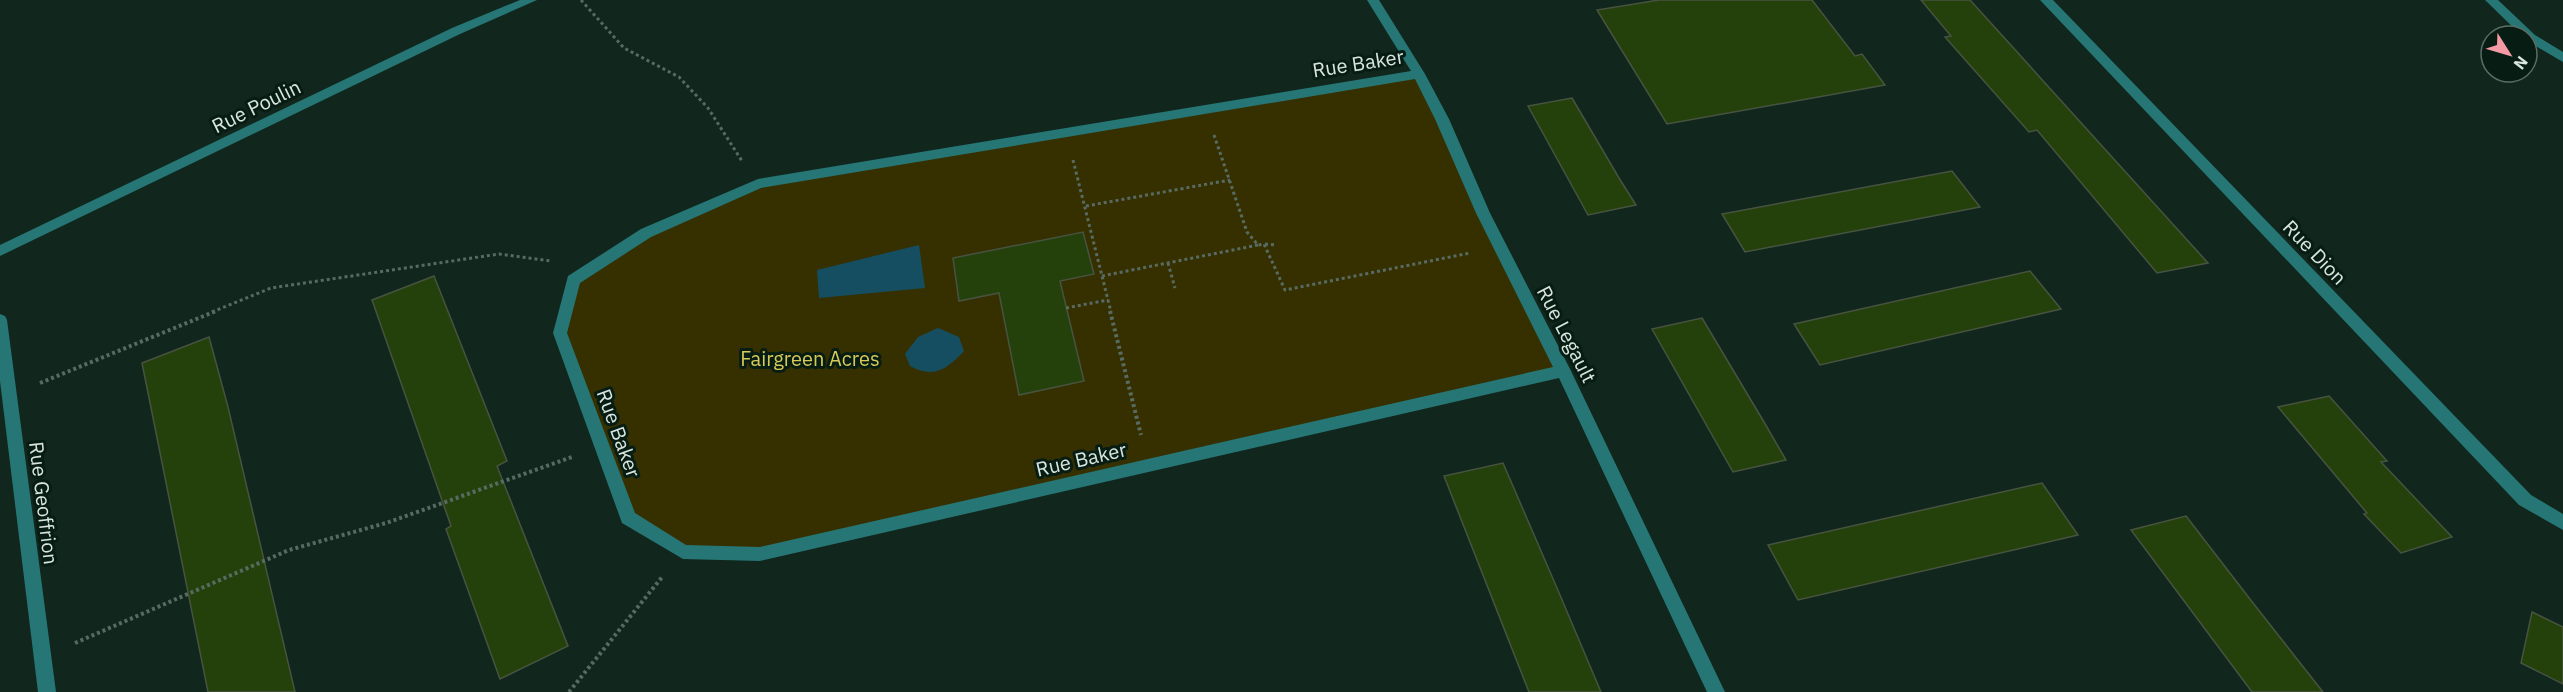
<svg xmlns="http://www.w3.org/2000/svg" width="2563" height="692" font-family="'IBM Plex Sans',sans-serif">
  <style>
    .green { fill: #363000 }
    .water { fill: #164e61 }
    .building { fill: #25410b; stroke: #475340; stroke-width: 1.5 }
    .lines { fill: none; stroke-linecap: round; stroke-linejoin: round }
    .path-far1 { stroke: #586b62; stroke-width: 3; stroke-dasharray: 3 3; stroke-linecap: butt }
    .path { stroke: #586b62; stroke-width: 4; stroke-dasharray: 3 3; stroke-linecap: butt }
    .minor { fill: #267675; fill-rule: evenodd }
    .labels { text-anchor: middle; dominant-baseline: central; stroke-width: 6; stroke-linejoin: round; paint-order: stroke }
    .street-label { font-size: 20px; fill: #d9e6df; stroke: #071d14 }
    .park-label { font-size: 20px; fill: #d7ca56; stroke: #071d14 }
  </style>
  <rect width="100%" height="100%" fill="#11271d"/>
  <!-- green -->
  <path class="green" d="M1419,74L1563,371L760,554L683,552L628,518L560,333L573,280L646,233L758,184Z"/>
  <!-- water -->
  <path class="water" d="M919,245L925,288L819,298L817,270Z
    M938,328L959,337L964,351C947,369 935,379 910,366L905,354L918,337Z"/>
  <!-- building -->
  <path class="building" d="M1659,0H1812L1855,56L1862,54L1885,85L1667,124L1597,10Z
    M1921,0H1970L2208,263L2157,273L2037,130L2029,132L1945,37L1951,36Z
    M1572,98L1619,178L1636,205L1588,215L1528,106Z
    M1952,171L1980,207L1745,252L1722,214Z
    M1083,232L1094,274L1060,281L1084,381L1019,395L999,293L959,301L953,258Z
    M2030,271L2061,309L1820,365L1794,324Z
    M434,276L507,461L497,466L568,646L500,679L446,529L451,526L372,300Z
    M1702,318L1764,422L1786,460L1733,472L1652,329Z
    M209,337L228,407L295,692H208L142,363Z
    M2329,396L2387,461L2381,462L2452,537L2401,553L2364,514L2367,513L2278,407Z
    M1503,463L1557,588L1601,692H1529L1444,476Z
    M2042,483L2078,535L1798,600L1768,545Z
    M2186,516L2253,603L2323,692H2252L2131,530Z
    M2532,612L2563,627V684L2521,663Z"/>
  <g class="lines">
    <!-- path-far1 -->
    <path class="path-far1" d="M581,0L624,48L679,77L708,108L742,161
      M1214,135L1247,232L1258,245L1264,244L1285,290L1470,253
      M1073,160L1111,312
      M1086,206L1230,180
      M1265,244L1276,245
      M1168,263L1175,288
      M1102,276L1258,245
      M1066,308L1108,300
      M212,312L271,288L499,254L551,261"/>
    <!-- path -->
    <path class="path" d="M1110,311L1141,435
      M40,383L216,311
      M75,643L289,550L386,523L572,457
      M569,692L663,576"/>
    <!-- minor -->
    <path class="minor" d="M520,0H537L460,34L0,256V245L452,28Z
      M1367,0H1379L1425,74L1449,119L1490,213L1571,371L1725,692H1707L1559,378L760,561L683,559L622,523L553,333L568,276L641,229L758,179L1411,71ZM1415,79L1435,119L1476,213L1553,367L760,547L686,545L635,513L567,333L580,283L651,237L761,188Z
      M2040,0H2053L2531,495L2563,514V530L2519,505Z
      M2485,0H2498L2535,35L2563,52V62L2527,41V36H2522Z
      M0,314L5,316L7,320L56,692H38L0,381Z"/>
  </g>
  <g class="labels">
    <!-- street labels -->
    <g class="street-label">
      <text transform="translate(1358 63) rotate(-9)">Rue Baker</text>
      <text transform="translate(256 106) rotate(-26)">Rue Poulin</text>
      <text transform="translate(2315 252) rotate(46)">Rue Dion</text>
      <text transform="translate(1567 334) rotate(63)">Rue Legault</text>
      <text transform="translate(619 433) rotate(70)">Rue Baker</text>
      <text transform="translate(1081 459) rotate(-13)">Rue Baker</text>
      <text transform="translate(44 503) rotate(83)">Rue Geoffrion</text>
    </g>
    <!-- park labels -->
    <g class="park-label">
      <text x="810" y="358">Fairgreen Acres</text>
    </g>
  </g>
  <!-- north arrow -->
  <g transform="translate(2509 54) rotate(127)"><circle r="28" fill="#071d14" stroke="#5b6d65" stroke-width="1.5"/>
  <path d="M0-4.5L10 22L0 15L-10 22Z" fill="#f49aa5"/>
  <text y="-9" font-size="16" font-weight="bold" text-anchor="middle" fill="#d9e6df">N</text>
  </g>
</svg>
